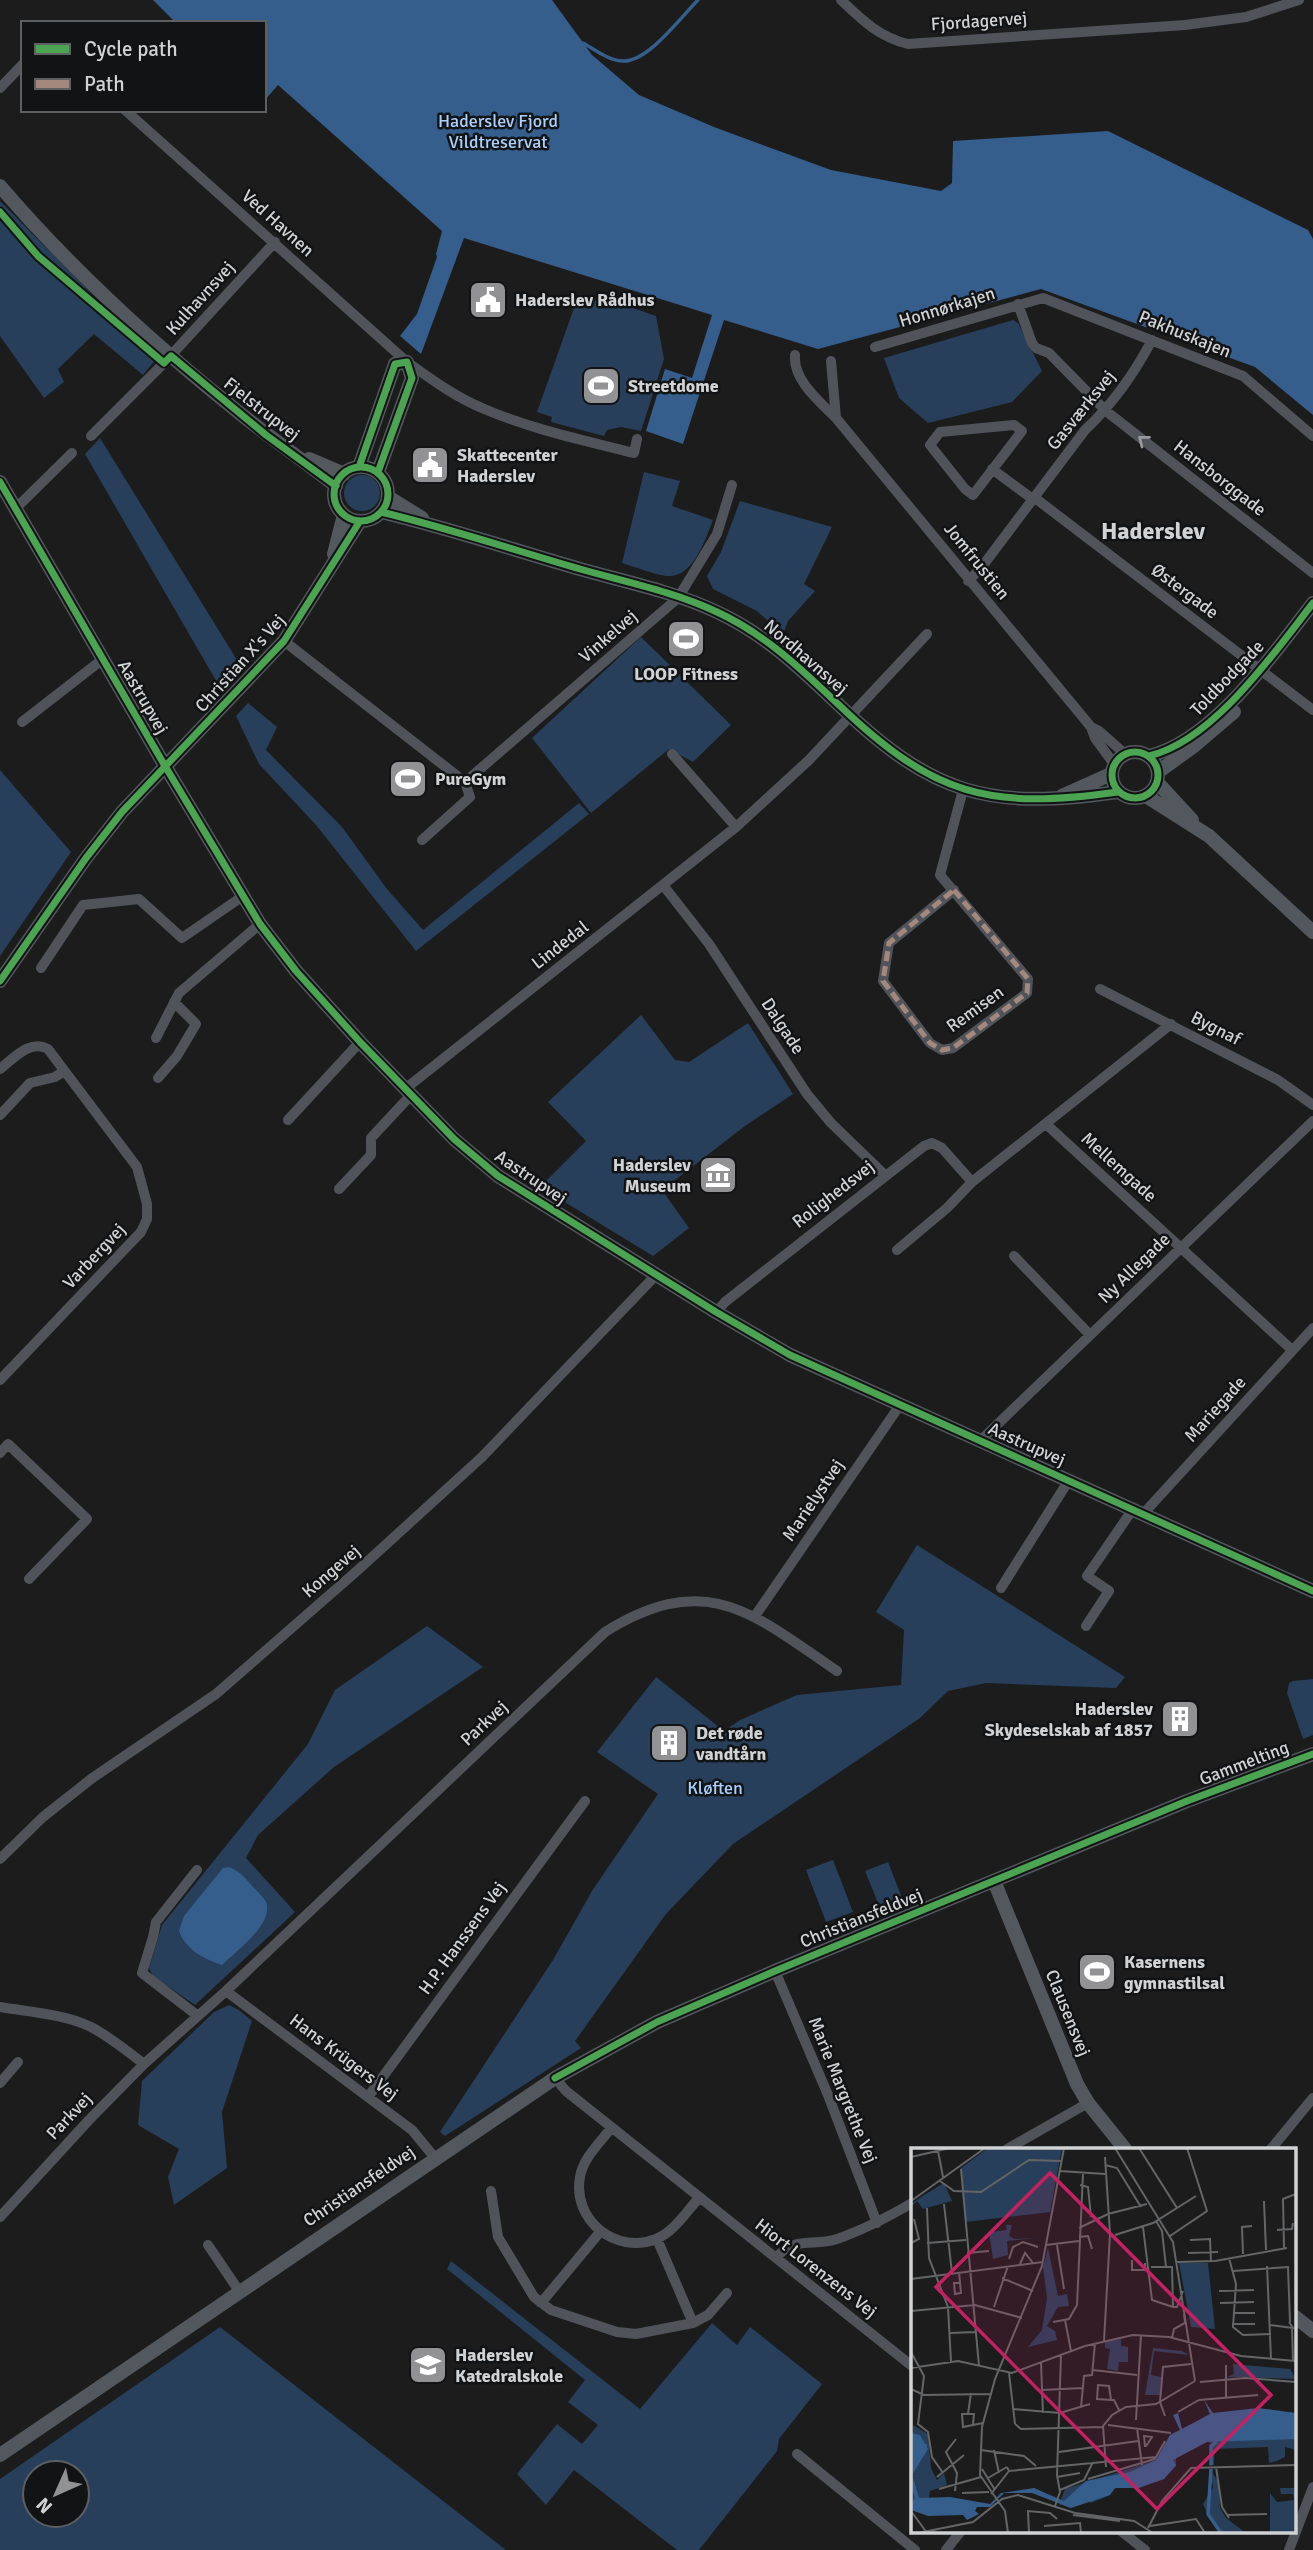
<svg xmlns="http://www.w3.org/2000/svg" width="1313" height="2550" font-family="Signika,sans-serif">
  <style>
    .green { fill: #273f5a; fill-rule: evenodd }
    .water { fill: #355e8c }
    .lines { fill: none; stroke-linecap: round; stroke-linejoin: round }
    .stream { stroke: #355e8c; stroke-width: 3.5 }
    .street { stroke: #50545a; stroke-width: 10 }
    .secondary { stroke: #52585e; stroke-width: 14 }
    .quiet { stroke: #a5887d; stroke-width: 5; stroke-dasharray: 10 5; stroke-linecap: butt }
    .cycleway-casing { stroke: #121315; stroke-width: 11 }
    .cycleway { stroke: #4ca352; stroke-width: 7 }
    .oneway { stroke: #97999d }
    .labels { text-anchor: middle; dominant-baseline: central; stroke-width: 5; stroke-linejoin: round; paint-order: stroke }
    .street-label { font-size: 18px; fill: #d1d2d4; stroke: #121315 }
    .park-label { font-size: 18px; fill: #aad0fd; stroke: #121315 }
    .poi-label { font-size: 18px; font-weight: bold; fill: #d1d2d4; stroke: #121315; text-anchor: start }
    .district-label { font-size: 24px; font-weight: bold; fill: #d1d2d4; stroke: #121315 }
    .inset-river { fill: none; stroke: #355e8c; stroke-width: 3.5 }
    .inset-road { fill: none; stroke: #646566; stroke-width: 2 }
    .view { fill: #c32161; fill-opacity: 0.15; stroke: #c32161; stroke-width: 3.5 }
    .inset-edge { fill: none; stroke: #d1d2d4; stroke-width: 3.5 }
  </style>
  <rect width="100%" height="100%" fill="#1c1c1d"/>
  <!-- green -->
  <path class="green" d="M0,201L156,359L143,375L94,334L58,369L64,382L44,398L0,336Z
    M579,294L597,300L604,298L656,316L664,359L641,431L621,427L607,430L604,436L551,422L552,417L537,412Z
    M1013,320L1018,323L1042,371L1012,402L928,423L899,398L884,358Z
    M100,438L237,660L241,670L222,691L85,454Z
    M644,472L680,481L672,506L713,520C705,540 693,579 666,576C652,574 636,567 622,563Z
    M344 493a18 18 0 1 1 36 0a18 18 0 1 1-36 0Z
    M740,501L832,527L804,584L815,591L788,621L783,634L757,611L713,589L707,576L721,552Z
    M641,637L731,725L693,762L669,749L591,813L532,738Z
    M248,703L277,727L266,750L342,827L387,889L423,930L579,803L589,814L416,951L316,825L259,764L236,716Z
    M0,770L71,852L0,956Z
    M641,1015L675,1060L689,1062L748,1023L793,1094L745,1126L662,1190L689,1228L653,1256L540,1187L586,1141L548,1102Z
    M917,1545L1125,1677L1116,1688L986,1683L948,1691L920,1718L733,1844L666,1914L575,2041L581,2048L445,2136L440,2132L553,1960L592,1891L658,1794L597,1752L656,1677L724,1731L740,1720L797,1695L901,1685L904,1630L876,1612Z
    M427,1626L483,1667L334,1767L258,1835L246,1858L295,1912L195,2005L153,1976L149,1968L162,1925L308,1744L335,1690Z
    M1313,1679V1735L1303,1739L1287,1693L1289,1683L1293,1681Z
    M833,1860L853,1912L826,1922L806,1870Z
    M888,1862L904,1903L882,1913L865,1871Z
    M229,2005L239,2010L252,2021L222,2112L227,2168L174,2205L168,2177L179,2149L138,2125L142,2081L214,2012Z
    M451,2261L640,2409L712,2323L737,2345L750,2327L822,2384L779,2439L777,2451L699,2550H677L574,2470L546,2505L517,2474L557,2424L582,2444L598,2425L568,2402L585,2380L447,2269Z
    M220,2327L506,2550H0V2479ZM35,2473H77V2515H35Z"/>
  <!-- water -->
  <path class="water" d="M153,0H552L592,55L639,95L714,127L831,170L941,191L952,183L953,141L1108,131L1308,230L1313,239V415L1255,367L1041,289L818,349L724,320L683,444L646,431L665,369L692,378L712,315L464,238L421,354L400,336L417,314L437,257L436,254L442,231L278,85L264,101V23H176Z
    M229,1867C240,1871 246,1879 254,1888C257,1891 262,1896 265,1900C277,1922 236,1951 222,1965C204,1959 186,1950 179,1931L184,1916L223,1868Z"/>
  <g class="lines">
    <!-- stream -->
    <path class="stream" d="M583,43C594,49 609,61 623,61C648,62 681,17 698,0"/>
    <!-- street -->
    <path class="street" d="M841,0C862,20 879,37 908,44L1185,25L1246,17L1299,0
      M0,88L23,64
      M125,110L407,362C431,379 455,397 482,408C530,429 583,440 634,453L637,439
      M1018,304L1032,343L1036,348L1049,353L1106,411L1313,573
      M875,347L1043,298L1243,376L1313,436
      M795,355C793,380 819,401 836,418L1091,727L1095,738L1114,764
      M831,361L836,418
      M1014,425L1022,431L973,495L965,489L930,445L940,432Z
      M91,436L164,363L275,242
      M992,469L1034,500
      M1035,498L1313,710
      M16,508L72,453
      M968,581L981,568L1085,430C1113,404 1134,374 1152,340
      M284,641L465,782L678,598L717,534L732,485
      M22,722L103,659
      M1091,727L1099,731L1125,754
      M672,754L736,827
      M422,840L470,797L465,782
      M663,885L709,944L807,1094L831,1123L885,1175
      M954,890L889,943L883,981L930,1043L942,1050L953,1048L1027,993L1028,979L940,875L963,790
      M41,968L83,905L139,899L182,938L243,896
      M1100,989L1278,1080L1313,1105
      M156,1038L179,993L260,924
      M0,1069C14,1058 30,1039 48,1049L137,1167L147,1204V1219L141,1232L0,1380
      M158,1078L177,1056L196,1024L174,1002
      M405,1089L736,827L809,760L927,634
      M0,1115L30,1083L55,1077L64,1071
      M288,1120L360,1042
      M1046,1124L1292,1350
      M339,1189L371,1155V1138L411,1095
      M897,1250L947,1208L972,1182
      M1014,1256L1090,1335
      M716,1312L725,1302L924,1146L932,1143L942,1148L972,1182L1171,1024
      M980,1441L1313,1121
      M0,1453L8,1444L87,1519L29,1579
      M1144,1513L1313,1328
      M1001,1588L1069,1480
      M755,1616L900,1405
      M1086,1626L1109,1591L1087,1576L1133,1509
      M0,1859L43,1817L91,1779L216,1694L358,1570L482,1457L656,1275
      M197,1870L156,1922L153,1937L142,1973L198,2016
      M775,1971L828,2095L877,2223
      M226,1991L412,2130L435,2158
      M0,2007C29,2012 64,2014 91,2027C110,2037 127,2051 144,2064
      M555,2078L566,2091L912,2366
      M0,2083L18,2062
      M368,2097L585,1801
      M611,2128C600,2143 583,2158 580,2177C572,2220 616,2255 656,2239C674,2232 686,2212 699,2198
      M1007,2149L1088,2103
      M1271,2149L1313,2098
      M491,2191L498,2237L534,2297L551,2310L617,2332L636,2334L693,2323L708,2315L727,2293
      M0,2217L89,2120L144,2064L226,1991L605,1632C707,1569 752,1613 837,1671
      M657,2239L693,2323
      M208,2245L239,2291
      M776,2258C795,2235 812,2247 837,2239C863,2230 888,2217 912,2203
      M541,2303L600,2232
      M797,2454L915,2550
      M1121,2531L1145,2550
      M946,2550L961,2531
      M1289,2550L1313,2487"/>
    <!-- secondary -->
    <path class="secondary" d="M0,186C71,269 152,343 237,411C269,437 303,460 336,486
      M309,459L344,474
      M359,467L395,364L407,362L412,378L378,472
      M334 494a27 27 0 1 1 54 0a27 27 0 1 1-54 0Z
      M0,482L165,766L260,924L296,971L360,1042L454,1139L498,1176L716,1312L790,1355L1313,1591
      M388,497L422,518
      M381,512C448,528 514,550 580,569C626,582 675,592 717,612C765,634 801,669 839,705C934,796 989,810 1118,792
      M334,554L344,515
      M1112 775a23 23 0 1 1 46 0a23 23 0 1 1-46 0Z
      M1149,756C1213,741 1274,653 1313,603
      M1158,772L1194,746L1234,712
      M1157,782L1192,820
      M1062,796L1111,774
      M1146,796L1209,836L1313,932
      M0,981L86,858L122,812L284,641L360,521
      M994,1881L1077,2084L1088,2103L1125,2149
      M1294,2316L1313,2331
      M0,2455L555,2078L657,2022L775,1971L1187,1801L1313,1754"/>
    <!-- quiet -->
    <path class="quiet" d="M954,890L1028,979L1027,993L953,1048L942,1050L930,1043L883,981L889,943Z"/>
    <defs>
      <path id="cycleway" d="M0,212L38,256L164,363L171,356L266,435L336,486
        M359,467L395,364L407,362L412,378L378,472
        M334 494a27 27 0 1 1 54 0a27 27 0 1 1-54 0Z
        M0,482L165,766L260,924L296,971L360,1042L454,1139L498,1176L716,1312L790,1355L1313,1591
        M381,512C448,528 514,550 580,569C626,582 675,592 717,612C765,634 801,669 839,705C934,796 989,810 1118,792
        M1112 775a23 23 0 1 1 46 0a23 23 0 1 1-46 0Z
        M1149,756C1213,741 1274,653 1313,603
        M0,981L86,858L122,812L284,641L360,521
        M555,2078L657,2022L775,1971L1187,1801L1313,1754"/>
    </defs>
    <!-- cycleway casing -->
    <use href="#cycleway" class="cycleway-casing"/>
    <!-- cycleway -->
    <use href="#cycleway" class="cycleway"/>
  </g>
  <!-- one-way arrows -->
  <defs><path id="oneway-chevron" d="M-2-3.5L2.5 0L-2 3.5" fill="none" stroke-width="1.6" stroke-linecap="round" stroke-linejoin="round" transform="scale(1.75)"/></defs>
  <use class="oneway" href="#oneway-chevron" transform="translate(1143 440) rotate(-142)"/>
  <!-- icons -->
  <defs>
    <symbol id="civic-square" viewBox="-11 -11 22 22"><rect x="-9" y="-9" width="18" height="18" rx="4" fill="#929294" stroke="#121315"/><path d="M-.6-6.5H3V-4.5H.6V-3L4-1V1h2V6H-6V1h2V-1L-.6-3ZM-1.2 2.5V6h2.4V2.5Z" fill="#fff"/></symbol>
    <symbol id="stadium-square" viewBox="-11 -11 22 22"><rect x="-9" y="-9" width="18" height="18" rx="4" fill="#929294" stroke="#121315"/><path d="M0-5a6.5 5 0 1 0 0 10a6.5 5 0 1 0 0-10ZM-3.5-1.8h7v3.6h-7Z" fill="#fff"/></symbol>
    <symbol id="museum-square" viewBox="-11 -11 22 22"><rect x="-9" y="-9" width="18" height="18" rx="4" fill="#929294" stroke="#121315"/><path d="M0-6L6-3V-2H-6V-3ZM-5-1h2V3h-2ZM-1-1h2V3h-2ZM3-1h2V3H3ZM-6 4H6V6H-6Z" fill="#fff"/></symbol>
    <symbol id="building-square" viewBox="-11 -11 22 22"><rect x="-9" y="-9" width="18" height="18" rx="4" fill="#929294" stroke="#121315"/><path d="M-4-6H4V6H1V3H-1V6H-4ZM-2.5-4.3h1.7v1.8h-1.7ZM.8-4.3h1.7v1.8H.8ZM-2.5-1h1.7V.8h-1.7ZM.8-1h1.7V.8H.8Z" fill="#fff"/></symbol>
    <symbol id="school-square" viewBox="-11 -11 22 22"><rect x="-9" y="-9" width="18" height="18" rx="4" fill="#929294" stroke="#121315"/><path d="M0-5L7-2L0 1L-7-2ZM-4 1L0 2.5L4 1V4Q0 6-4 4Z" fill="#fff"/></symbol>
  </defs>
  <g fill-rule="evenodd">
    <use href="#civic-square" x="466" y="278" width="44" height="44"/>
    <use href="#stadium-square" x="579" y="364" width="44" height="44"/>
    <use href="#civic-square" x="408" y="443" width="44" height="44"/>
    <use href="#stadium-square" x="664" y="617" width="44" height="44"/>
    <use href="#stadium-square" x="386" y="757" width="44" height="44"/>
    <use href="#museum-square" x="696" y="1153" width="44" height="44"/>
    <use href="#building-square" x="1158" y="1697" width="44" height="44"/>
    <use href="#building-square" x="647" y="1721" width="44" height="44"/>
    <use href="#stadium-square" x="1075" y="1950" width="44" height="44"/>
    <use href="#school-square" x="406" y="2343" width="44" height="44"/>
  </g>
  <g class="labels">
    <!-- street labels -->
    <g class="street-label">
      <text transform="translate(979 21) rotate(-4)">Fjordagervej</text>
      <text transform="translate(278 223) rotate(42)">Ved Havnen</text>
      <text transform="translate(200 298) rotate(-48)">Kulhavnsvej</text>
      <text transform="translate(947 307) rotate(-17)">Honnørkajen</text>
      <text transform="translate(1185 334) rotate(22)">Pakhuskajen</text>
      <text transform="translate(262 409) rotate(38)">Fjelstrupvej</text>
      <text transform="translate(1081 410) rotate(-51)">Gasværksvej</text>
      <text transform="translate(1220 478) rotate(38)">Hansborggade</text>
      <text transform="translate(977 561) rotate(51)">Jomfrustien</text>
      <text transform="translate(1185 591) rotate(37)">Østergade</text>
      <text transform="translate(608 636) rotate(-41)">Vinkelvej</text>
      <text transform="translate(806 657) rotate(41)">Nordhavnsvej</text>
      <text transform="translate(240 663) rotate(-48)">Christian X's Vej</text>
      <text transform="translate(1227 678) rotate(-46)">Toldbodgade</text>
      <text transform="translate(143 697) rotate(60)">Aastrupvej</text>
      <text transform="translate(560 945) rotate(-38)">Lindedal</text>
      <text transform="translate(975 1009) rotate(-36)">Remisen</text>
      <text transform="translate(783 1026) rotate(57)">Dalgade</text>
      <text transform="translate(1216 1028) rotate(27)">Bygnaf</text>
      <text transform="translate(1119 1167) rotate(42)">Mellemgade</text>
      <text transform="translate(531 1177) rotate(34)">Aastrupvej</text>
      <text transform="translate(833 1194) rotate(-38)">Rolighedsvej</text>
      <text transform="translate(94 1256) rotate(-47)">Varbergvej</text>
      <text transform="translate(1134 1268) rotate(-44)">Ny Allegade</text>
      <text transform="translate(1215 1409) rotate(-48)">Mariegade</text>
      <text transform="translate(1027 1444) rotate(24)">Aastrupvej</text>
      <text transform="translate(813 1500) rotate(-56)">Marielystvej</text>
      <text transform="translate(331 1571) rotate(-41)">Kongevej</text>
      <text transform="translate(484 1723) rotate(-43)">Parkvej</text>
      <text transform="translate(1244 1763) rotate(-21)">Gammelting</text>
      <text transform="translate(861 1918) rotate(-22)">Christiansfeldvej</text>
      <text transform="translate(462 1938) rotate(-54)">H.P. Hanssens Vej</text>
      <text transform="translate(1068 2013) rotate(68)">Clausensvej</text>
      <text transform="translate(344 2057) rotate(37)">Hans Krügers Vej</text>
      <text transform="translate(843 2090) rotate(68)">Marie Margrethe Vej</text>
      <text transform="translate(69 2116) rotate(-47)">Parkvej</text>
      <text transform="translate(359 2186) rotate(-34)">Christiansfeldvej</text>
      <text transform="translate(816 2268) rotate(38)">Hiort Lorenzens Vej</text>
    </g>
    <!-- park labels -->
    <g class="park-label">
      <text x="498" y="121">Haderslev Fjord<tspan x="498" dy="21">Vildtreservat</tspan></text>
      <text x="715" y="1788">Kløften</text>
    </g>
    <!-- poi labels -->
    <g class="poi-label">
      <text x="515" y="300">Haderslev Rådhus</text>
      <text x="628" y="386">Streetdome</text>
      <text x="457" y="455">Skattecenter<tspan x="457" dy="21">Haderslev</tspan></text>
      <text x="686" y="674" text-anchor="middle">LOOP Fitness</text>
      <text x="435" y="779">PureGym</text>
      <text x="691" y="1165" text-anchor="end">Haderslev<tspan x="691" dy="21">Museum</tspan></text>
      <text x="1153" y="1709" text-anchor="end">Haderslev<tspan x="1153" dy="21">Skydeselskab af 1857</tspan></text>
      <text x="696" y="1733">Det røde<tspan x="696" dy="21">vandtårn</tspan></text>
      <text x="1124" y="1962">Kasernens<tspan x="1124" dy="21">gymnastilsal</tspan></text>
      <text x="455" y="2355">Haderslev<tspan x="455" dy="21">Katedralskole</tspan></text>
    </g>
    <!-- district labels -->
    <g class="district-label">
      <text x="1153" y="531">Haderslev</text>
    </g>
  </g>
  <!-- overview -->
  <g transform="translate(911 2148)">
    <rect width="385" height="385" fill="#1c1c1d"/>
    <path d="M77,0H151L139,64L54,74L50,20ZM33,35L41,53L12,61L6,53L0,59V56L13,47ZM95,77H101L98,88L103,91L125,90L96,93L97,107L82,111L78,84L96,82ZM137,100L147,148L156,146L158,158L147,159L136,178L144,183L146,192L117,199L131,182L136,150L132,119ZM268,115H297L304,181L280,179ZM210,191V198L217,199V214H208L207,223L196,221L199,201L194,200V194ZM242,200L271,203L278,207L243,203L240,227L250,229L249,247H234ZM322,216L379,221L385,231L316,229L323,226ZM355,261L385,266V302L374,299V309L366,313L358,315L357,299L303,301V317L298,318L301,297L297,293L265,309V318L253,331L228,340L218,337L198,342L199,347L180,355L175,351L159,360L148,356L154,341L245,312L259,287L302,265ZM2,277L17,286L20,320L26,332L33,325L36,337L19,343L18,351L0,355ZM299,322L308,334L309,360L315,370L335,385H309L296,364L292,356L302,340ZM369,340H385V385H359V345L366,354L383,352L382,346H370Z" fill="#273f5a"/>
    <path d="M293,252L302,265L347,260L385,265V291L296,294L262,312L265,317L253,331L227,340H204L199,347L160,360L121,345H93L79,359H66L64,363L68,366L56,372L52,367L17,368L0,362L4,350L0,338V285L9,287L17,301L1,327L8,350L39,349L79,356L90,345L123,340L153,353L175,333L219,324L245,312L259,287L269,282L262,267L267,265L271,281L299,266Z" fill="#355e8c"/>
    <path class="inset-river" d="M0,317L15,296M300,317V298L306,294M300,321L297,366L310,385M0,330L6,350L0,359"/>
    <path class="inset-road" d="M204,0L262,94L284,233M228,0L266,60M27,3L32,29M0,9L39,0M194,17L206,20L230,59M50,21L68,218M149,23L194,26M29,33L43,43L70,44L118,12L151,13M169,37L177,39L180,69M0,53L74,0M353,53L355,102M33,56L41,125M16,60L18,110L37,159L40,214M245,73L251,83L255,119M232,79L241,152L262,159M168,80L197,66L236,56M366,82L381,81L382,75M204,87L242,75L285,48M259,88L296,63L276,0M168,89L177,88L181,101M279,92L299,91L300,114M0,95L8,91L3,71M16,95L55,92M135,97L168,93M146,97L153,141M373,100L372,51L385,46M56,105L78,103M277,105L307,104M332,106L331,79L341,78M318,110L325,136L322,179L332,187L360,186M98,111L102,99L112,94L127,99M221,112V122H234V115M266,114L304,113L376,100M109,116L114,105L122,115M356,118L360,211M240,119H261L262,159M322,123L377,119L379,174M48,124L50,145L44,146L43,135H49M91,130L122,143M0,131L132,114M308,143L343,142M309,155L343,154M83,159L97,118M262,159H266L272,143M0,163L64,157L111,170M322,165H344M154,172L160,203M142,174L158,171L166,157L172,26M321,176H344M359,177L382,180L378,174M381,180L382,213M39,185L65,184M261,190L263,181L274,175L273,166M193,193L199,86L194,9M0,204L13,228L7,276L17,284L21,309L32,325M130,215L132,265M315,217V249M0,220L47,213L101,225L174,198L222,187L258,189L330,208L385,213M182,222L226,227M98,225L104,276M289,234L334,230L385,234M0,241L13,247L80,246M131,242L172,240M200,252L198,238L187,237L186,251L200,252H203L208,262M170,259L173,228L181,227L184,195M102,261L149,265L179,256M267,264L288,252L347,247M57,266L60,245M254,268L249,254L252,219L280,216M225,272L230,187M62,276L63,266H51L52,279L72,275M104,276L110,281L192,279M197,277L260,285M226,280L231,317M233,288L241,289L235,298H234ZM70,302L113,308L125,318M83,302L88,325M148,304L227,293M96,319L98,323L245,309M195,319L192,278L201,267L215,259L245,256L284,233M305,319L311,359L318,370M71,321L84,342M26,329L53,307M146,329L169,325M77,330L96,319M177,331L244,311L254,293M28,341L70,329M149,342L173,332L182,314M44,343L46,325L35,304L45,291M51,345L78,344M80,346L98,323M144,358L149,344L146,327L150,207M0,363L16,385M162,367L209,373M316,367L356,366M133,378L169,375L170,385M239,378L285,371L294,385M237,380L251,353L280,320L385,317M7,385L62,374L91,351L107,347L164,365L223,373L242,385M97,385L94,363L69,327L71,279L84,231L131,118L153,0M118,385L117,363L139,365L146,371"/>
    <path class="view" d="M139,25L360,247L246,361L25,139Z"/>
    <rect width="385" height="385" class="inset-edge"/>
  </g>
  <!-- legend -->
  <rect x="21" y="21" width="245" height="91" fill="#121315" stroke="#5e5f61" stroke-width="2"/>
  <rect x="35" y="44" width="35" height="10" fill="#4ca352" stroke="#5e5f61" stroke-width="2"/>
  <text x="84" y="56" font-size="21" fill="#d1d2d4">Cycle path</text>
  <rect x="35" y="79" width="35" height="10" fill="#a5887d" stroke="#5e5f61" stroke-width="2"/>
  <text x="84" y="91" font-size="21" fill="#d1d2d4">Path</text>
  <!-- north arrow -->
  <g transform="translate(56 2494) rotate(225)"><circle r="33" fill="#121315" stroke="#5e5f61" stroke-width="2"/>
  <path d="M0-5L12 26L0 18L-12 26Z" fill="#929294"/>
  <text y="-10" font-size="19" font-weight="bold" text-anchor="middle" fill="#d1d2d4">N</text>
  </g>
</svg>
